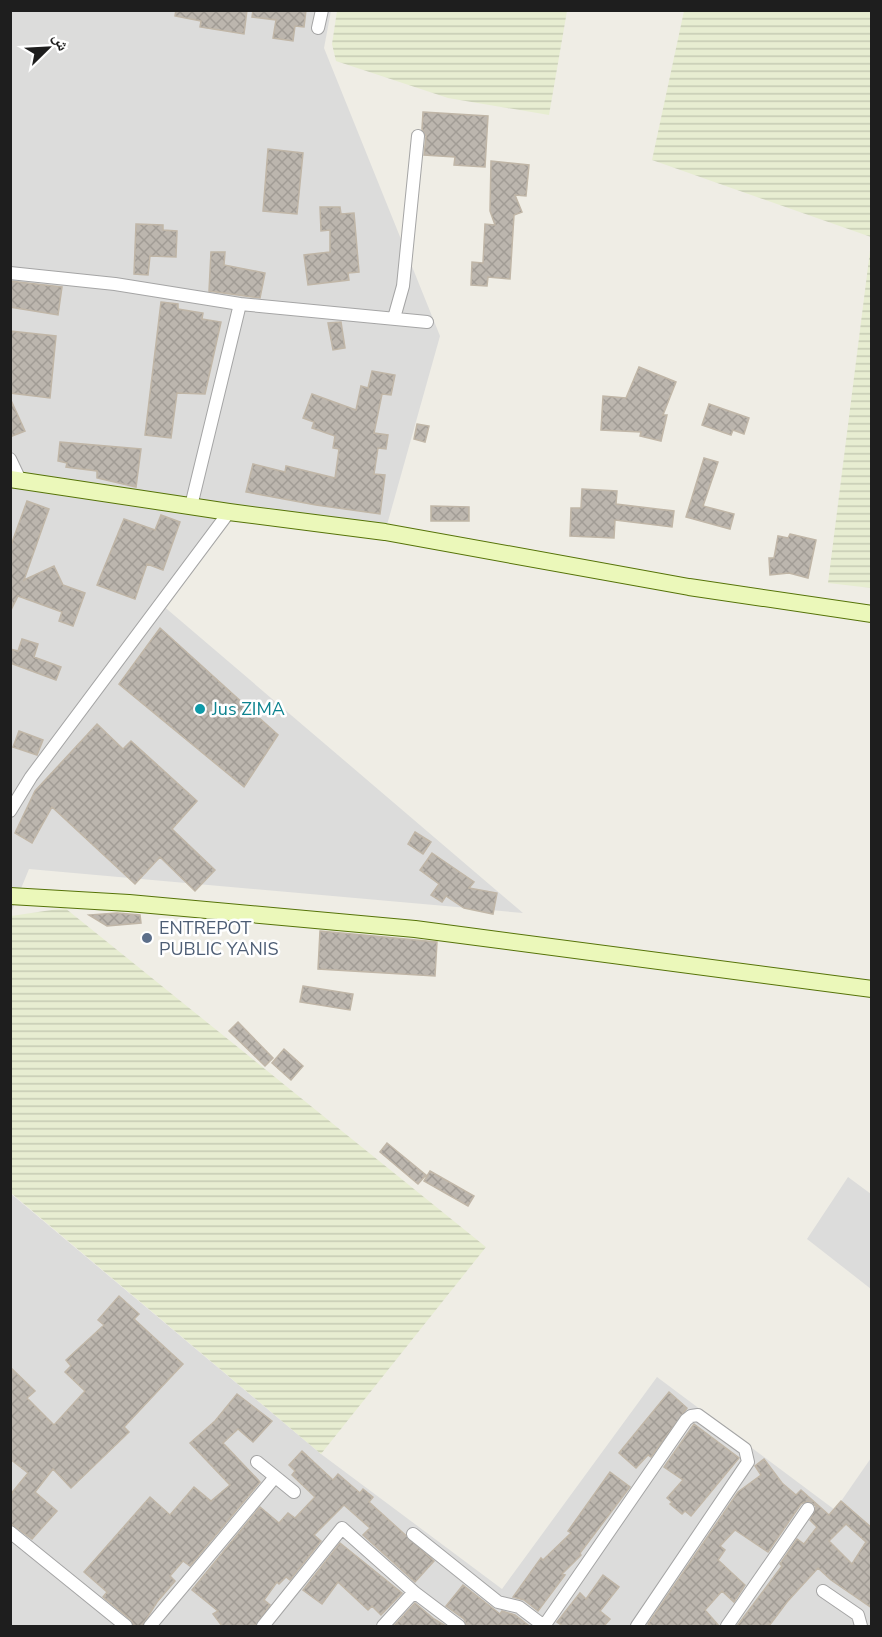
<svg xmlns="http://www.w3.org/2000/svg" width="882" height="1637" font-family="'Nunito Sans','Noto Naskh Arabic',sans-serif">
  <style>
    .residential { fill: #dcdcdb }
    .farmland { fill: url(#farmland-rules) }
    .building { fill: url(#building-cross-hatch); stroke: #c0b6a7; stroke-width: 1.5; fill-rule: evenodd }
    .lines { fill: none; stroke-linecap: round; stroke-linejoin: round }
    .minor-casing { stroke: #a5a5a5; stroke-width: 14 }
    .secondary-casing { stroke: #567308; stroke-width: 18 }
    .minor { stroke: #fff; stroke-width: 12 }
    .secondary { stroke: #ebf8ba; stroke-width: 16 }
    .culture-dot { fill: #0f9aa8; stroke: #fff; stroke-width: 2 }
    .service-dot { fill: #5c6f8a; stroke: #fff; stroke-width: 2 }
    .labels { text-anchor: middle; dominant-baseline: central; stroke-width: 5; stroke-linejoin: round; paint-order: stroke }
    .culture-label { font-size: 18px; fill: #0d838f; stroke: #fff; text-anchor: start }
    .service-label { font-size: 18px; fill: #4e5e75; stroke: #fff; text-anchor: start }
  </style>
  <defs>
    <pattern id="farmland-rules" width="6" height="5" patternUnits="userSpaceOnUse" patternTransform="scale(1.5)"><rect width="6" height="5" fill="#e7edd1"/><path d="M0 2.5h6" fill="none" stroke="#c6cbb3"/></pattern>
    <pattern id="building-cross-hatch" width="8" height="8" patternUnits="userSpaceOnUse" patternTransform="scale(1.5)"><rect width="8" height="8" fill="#bcb6ae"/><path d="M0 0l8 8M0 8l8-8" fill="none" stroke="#a19c95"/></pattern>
  </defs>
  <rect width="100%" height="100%" fill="#efede5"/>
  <!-- residential -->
  <path class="residential" d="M11,11H331L324,48L440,336L385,532L229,512L161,604L523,913L29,869L11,913Z
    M848,1177L871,1194V1289L807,1239Z
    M10,1193L321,1454L502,1589L657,1377L835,1510L871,1458V1626H11Z"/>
  <!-- farmland -->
  <path class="farmland" d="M337,11H567L549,115L448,98L336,61L332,44Z
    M684,11H871V237L652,160Z
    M871,243V588L828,583Z
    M65,908L486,1247L321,1454L11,1193V916Z"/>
  <!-- building -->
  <path class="building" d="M176,10H247L244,34L200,27L201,21L175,16Z
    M253,10H306L304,27L295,26L293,41L273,38L276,20L252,17Z
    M423,112L488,116L485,167L454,165L455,157L424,155L426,136L422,129Z
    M268,149L303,153L297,214L263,211Z
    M491,161L529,165L526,196L515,195L522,212L514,215L510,279L488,277L487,286L471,285L472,262L483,263L485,224L495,225L490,211Z
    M320,207H340L341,214L354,213L359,272L348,273L349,280L308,285L304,255L330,252V230L321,231Z
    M136,224L163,225V230L177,231L176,257L150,256L148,275L134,274Z
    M211,252H225L224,265L265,273L260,298L209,291Z
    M10,281L62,287L58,315L10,307Z
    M161,302L178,304V309L203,313L202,319L221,322L205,394L177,393L171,438L145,435Z
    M341,322L345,348L333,350L328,323Z
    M10,331L56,336L50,398L10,393Z
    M639,367L676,382L663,415H667L661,441L640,436L641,432L601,430L603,396L626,398Z
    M372,371L395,375L391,395L382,394L374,433L388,435L386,449L378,448L374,474L385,475L380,514L316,505L246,492L253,464L285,472L286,466L335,478L339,449L333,448L335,436L312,428L314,422L303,418L312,394L356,410L361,386L368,388Z
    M10,398L25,431L10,437Z
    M709,404L749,418L744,434L733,430L731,435L702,425Z
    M417,424L429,426L425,442L414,439Z
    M60,442L141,449L136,487L97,478V471L66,467L67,463L58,461Z
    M704,458L718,462L703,506L734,514L730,529L686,517Z
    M582,489L617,491L616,504L674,511L672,527L615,520L614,538L570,536L571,508H581Z
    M27,501L49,509L24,580L54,566L63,585L85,593L73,626L59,621L62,612L18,596L10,612V548Z
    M431,506L469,507V521H431Z
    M161,515L180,522L163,570L147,564L135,599L97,585L124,519L155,530Z
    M790,534L816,540L808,578L789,573L770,575L769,558H774L778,536L788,538Z
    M160,628L278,735L244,787L119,684Z
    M22,639L38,644L34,657L61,667L56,680L10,663V649L18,651Z
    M97,724L123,749L131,741L197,801L172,829L215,870L195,891L160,857L135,884L52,807L32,843L15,833L35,791Z
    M19,731L43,740L37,755L13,747Z
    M415,832L431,842L423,854L408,844Z
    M432,853L474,882L469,888L497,893L493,914L464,908L446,896L442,902L431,895L439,884L420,870Z
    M117,913L140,915L141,923L107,926L89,915Z
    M320,931L437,942L435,976L318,969Z
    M303,986L353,994L350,1010L300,1002Z
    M238,1022L273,1058L265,1066L229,1031Z
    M284,1049L303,1066L291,1080L272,1063Z
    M387,1143L426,1175L418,1184L380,1152Z
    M430,1171L474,1196L468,1206L424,1181Z
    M119,1296L139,1314L134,1319L183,1364L124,1427L129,1432L71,1488L53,1469L35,1492L57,1511L32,1539L10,1523V1495L28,1473L10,1459V1367L35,1391L27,1398L54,1425L85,1391L65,1372L71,1366L66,1360L104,1325L98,1320Z
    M669,1392L687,1408L651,1457L648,1455L636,1468L619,1453Z
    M237,1394L272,1421L253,1442L238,1429L223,1443L260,1482L190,1566L183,1561L170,1576L175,1581L157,1602L142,1626H134L131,1620L103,1597L107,1592L84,1572L150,1497L170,1515L194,1487L211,1501L230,1485L190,1443L215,1421Z
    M694,1424L739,1458L691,1516L685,1511L682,1514L670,1504L672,1502L667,1498L683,1480L664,1467Z
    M302,1451L333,1480L338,1474L360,1493L363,1489L373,1497L369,1502L434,1561L415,1582L363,1535L370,1528L344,1505L314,1535L321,1541L290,1580L286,1577L279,1584L277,1582L264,1600L270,1605L255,1626H222L213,1614L218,1611L192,1590L260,1507L279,1523L288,1513L295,1518L315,1497L292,1475L295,1471L289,1465Z
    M764,1459L782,1483L796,1495L801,1490L829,1515L841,1501L872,1528V1608L831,1580L818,1568L787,1602L769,1626H737L782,1566L780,1564L797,1539L804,1544L817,1527L810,1520L816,1506L808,1501L801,1504L768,1552L735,1530L720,1546L725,1550L718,1560L745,1585L734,1602L722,1591L705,1610L719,1626H652L648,1624L738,1492L761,1475L755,1466ZM846,1524L866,1542L852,1564L829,1541Z
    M610,1472L630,1487L580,1553L581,1555L562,1574L565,1575L538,1611L524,1600L513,1597L541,1558L543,1560L571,1533L568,1531Z
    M340,1543L402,1593L381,1615L372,1606L368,1610L338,1582L322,1604L303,1590Z
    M603,1575L619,1587L600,1611L610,1619L604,1626H563L557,1622L580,1593L586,1599Z
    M463,1585L500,1614L502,1611L515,1615L528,1625L467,1626L464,1619L446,1606Z
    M415,1603L434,1619L446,1626H394Z"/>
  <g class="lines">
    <defs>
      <path id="minor" d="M318,28L322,10
        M10,273L115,284L240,304
        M394,318L403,286L418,136
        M10,459L20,480
        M191,506L240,304L427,322
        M10,811L31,777L229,512
        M257,1462L294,1492
        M10,1532L126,1626
        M413,1534L498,1602L519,1607L544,1626
        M823,1591L858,1615L861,1626
        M150,1626L275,1477
        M263,1626L342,1528L414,1592L459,1626
        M383,1626L414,1592
        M544,1626L686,1420L691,1416L698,1415L745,1449L748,1462L637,1626
        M727,1626L808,1509"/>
      <path id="secondary" d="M10,479L229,512L385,532L689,587L872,614
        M10,896L129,903L415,929L872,989"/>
    </defs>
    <!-- minor casing -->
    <use href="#minor" class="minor-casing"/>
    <!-- secondary casing -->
    <use href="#secondary" class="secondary-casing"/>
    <!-- minor -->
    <use href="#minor" class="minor"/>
    <!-- secondary -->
    <use href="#secondary" class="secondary"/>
  </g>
  <!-- markers -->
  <circle class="culture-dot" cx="200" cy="709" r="6"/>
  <circle class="service-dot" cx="147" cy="938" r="6"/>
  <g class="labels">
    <!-- culture labels -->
    <g class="culture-label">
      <text x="212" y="709">Jus ZIMA</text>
    </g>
    <!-- service labels -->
    <g class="service-label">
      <text x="159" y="928">ENTREPOT<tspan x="159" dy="21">PUBLIC YANIS</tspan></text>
    </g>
  </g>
  <!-- border -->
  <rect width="882" height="1637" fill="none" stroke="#1e1e1e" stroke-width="24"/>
  <!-- north arrow -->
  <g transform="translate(48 48) rotate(66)" stroke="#ffffff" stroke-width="4.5" paint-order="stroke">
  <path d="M0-4.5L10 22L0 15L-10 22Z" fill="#1e1e1e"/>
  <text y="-9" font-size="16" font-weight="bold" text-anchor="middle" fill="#1e1e1e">ش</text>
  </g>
</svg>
